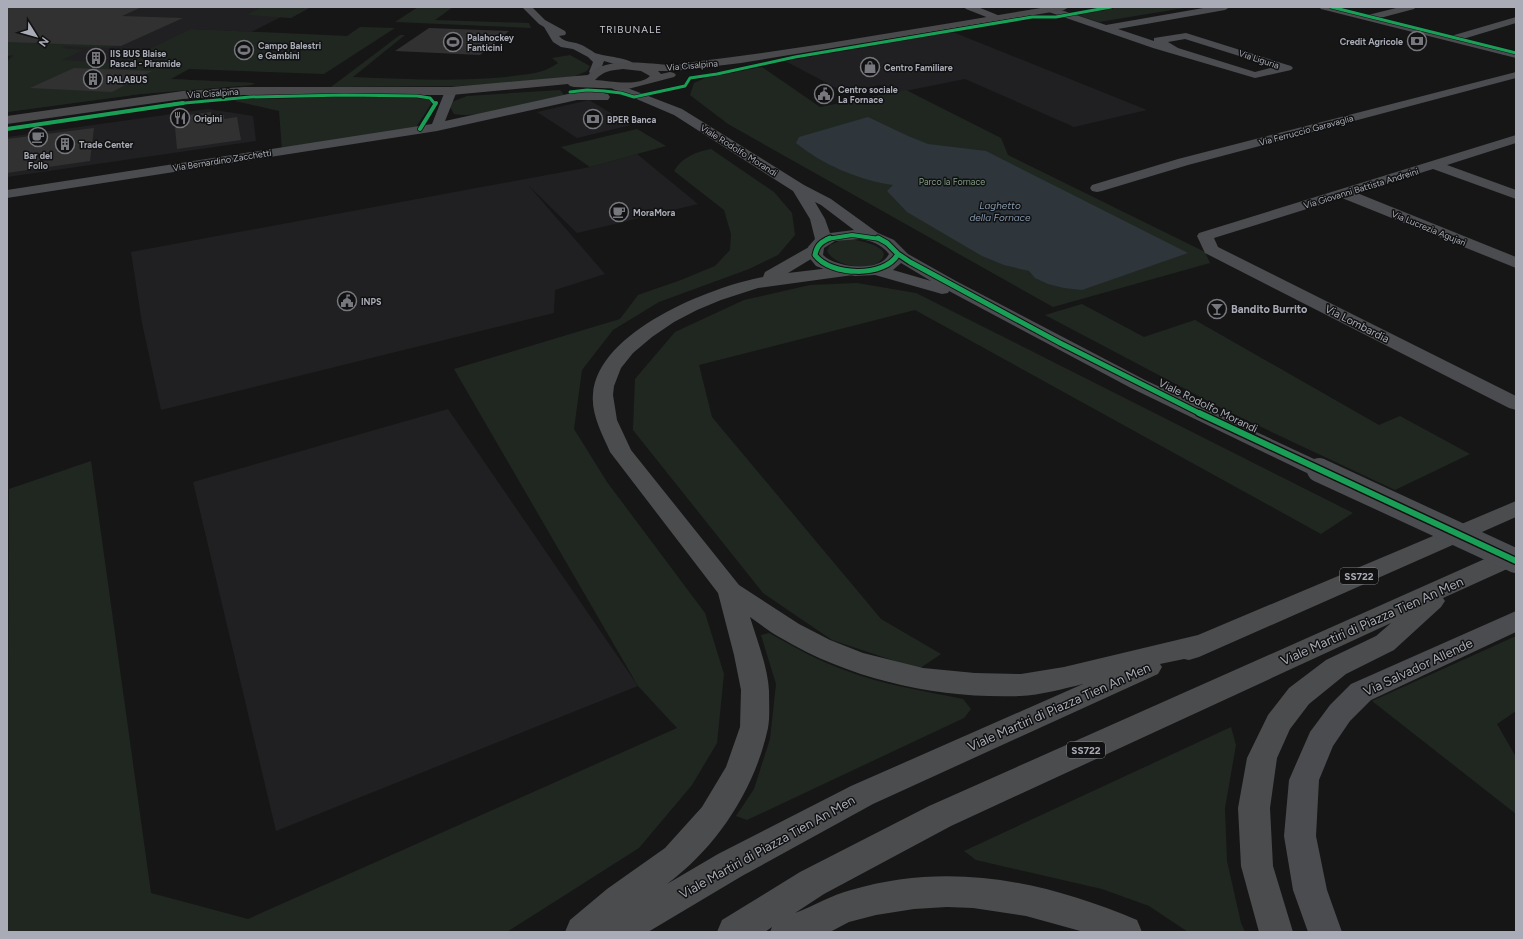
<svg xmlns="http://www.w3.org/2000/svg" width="1523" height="939" font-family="Figtree,sans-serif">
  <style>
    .built { fill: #202022 }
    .green { fill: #202721 }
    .water { fill: #2e353b }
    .building { fill: #313132 }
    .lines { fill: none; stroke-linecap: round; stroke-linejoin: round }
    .minor { fill: #4b4c4f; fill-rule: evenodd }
    .tertiary { fill: #4b4c4f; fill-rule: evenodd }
    .secondary { fill: #4a4a4d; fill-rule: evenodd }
    .trunk { fill: #4a4c4e; fill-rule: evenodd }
    .tertiary-bridge { stroke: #4b4c4f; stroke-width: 24 }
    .cycleway-far3-casing { stroke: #111112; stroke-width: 4 }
    .cycleway-far2-casing { stroke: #111112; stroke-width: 5.5 }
    .cycleway-far1-casing { stroke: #111112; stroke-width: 7 }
    .cycleway-casing { stroke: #111112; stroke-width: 9 }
    .cycleway-far3 { stroke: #1a9f57; stroke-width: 3 }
    .cycleway-far2 { stroke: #1a9f57; stroke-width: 4 }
    .cycleway-far1 { stroke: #1a9f57; stroke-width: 5 }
    .cycleway { stroke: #1a9f57; stroke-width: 6 }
    .labels { text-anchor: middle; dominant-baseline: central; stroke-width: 3; stroke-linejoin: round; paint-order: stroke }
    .far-poi-label { font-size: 9px; font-weight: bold; fill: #a9acb6; stroke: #111112; text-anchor: start }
    .far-street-label { font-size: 9px; fill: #a9acb6; stroke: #111112 }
    .far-park-label { font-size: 9px; fill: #829f85; stroke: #111112 }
    .far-neighbourhood-label { font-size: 10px; letter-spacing: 1px; fill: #c9cbd2; stroke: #111112 }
    .far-water-label { font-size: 10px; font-style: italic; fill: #8498ad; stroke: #111112 }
    .shield { fill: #111112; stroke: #7b7e85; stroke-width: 1 }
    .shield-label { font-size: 10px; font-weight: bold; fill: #a9acb6 }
    .poi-label { font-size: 11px; font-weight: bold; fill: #a9acb6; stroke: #111112; text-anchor: start }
    .street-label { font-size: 11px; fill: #a9acb6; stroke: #111112 }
    .near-street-label { font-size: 13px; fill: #a9acb6; stroke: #111112 }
  </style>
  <rect width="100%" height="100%" fill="#161617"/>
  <!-- built -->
  <path class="built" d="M7,7H311L291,18L281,17L251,32L191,29L171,79L255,83L251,85L141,94L7,112V62L14,51Z
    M948,30L1147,110L1074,127L965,79L895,93L880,85L844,92L785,61L885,44L883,41Z
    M589,100L631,125L577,138L537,112Z
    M208,109L253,116L256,141L7,177V137Z
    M637,154L698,204L577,233L528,185L605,274L555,290L554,313L161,410L142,323L131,252L590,167Z
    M448,409L638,686L276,831L193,482Z"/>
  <!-- green -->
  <path class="green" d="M262,7H311L291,18L247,15Z
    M418,7H453L435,20L529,23L531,28L395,22Z
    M1118,7H1190L1099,22L1077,15Z
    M83,22L33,44L42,42L116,45L109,48L65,46L62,48L83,50L62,60L119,64L191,29L347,36L360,27L395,28L324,74L189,69L171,79L255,83L251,85L141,94L7,112V62L15,55L7,56V36Z
    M400,35H405L353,77C404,79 455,82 506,77C524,74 542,75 558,63L552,58L570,55L590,66L587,71L573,77L545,80L459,86L331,87Z
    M762,67L820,107L906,90L1001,138L1008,155L1205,252L1210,263L1053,307L728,124L690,95L694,83L705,78Z
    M560,90L564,95C533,102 484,119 454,114L450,107L452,102L467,96Z
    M304,95L421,97L433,101L416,127L282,149L279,111L226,99Z
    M637,129L666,146L590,167L561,147Z
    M711,149L774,192L792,213L795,235L778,255L749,269L659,302L613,330L582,370L574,429L607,482L705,613L724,674L717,743L692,785L639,848L507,932H7L9,489L91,461L151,893L248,919L677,728L638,686L454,369L620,319L638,295L681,280L715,266L730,250L731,234L724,210L674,171C682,157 696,152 711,149Z
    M850,239C857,240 896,247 880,261C868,272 834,266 827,251L830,245L839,241Z
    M857,283L916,293L1353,513L1321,534L915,310L699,365L712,417L881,619L941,654L919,669L832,640L763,593L633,430L635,379L675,332L744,300L810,285Z
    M1082,304L1144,337L1195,320L1379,425L1400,416L1470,454L1395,490L1225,410L1045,315Z
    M769,633C794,647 820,662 847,671C884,685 924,691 963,699L971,709L964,718L747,820L736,816L754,789L770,739L776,684L761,635Z
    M1516,636V711L1497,724L1516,757V814L1372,701Z
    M1231,727L1236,745L1225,808L1227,861L1241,923L1245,932H1188L1149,906L1102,889L976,860L964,851Z"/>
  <!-- water -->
  <path class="water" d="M868,117L908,136L928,144L986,151L1188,253L1082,290L1064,288L1048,284L1035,278L1029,271L1004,265L982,256L907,212L887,191L893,185C859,180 823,165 796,143L799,137Z"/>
  <!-- building -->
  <path class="building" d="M7,7H142L122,16L183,18L121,46L7,42Z
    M429,28L509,31L480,55L395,51Z
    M74,68L152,71L112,92L30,88Z
    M211,112V116L224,115V119L237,117L241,140L177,149L174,117Z
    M94,128L90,161L7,173V139Z"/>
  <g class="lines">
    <!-- minor -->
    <path class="minor" d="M522,7H532L545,20L565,31L566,33L565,35L559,36C565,43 571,41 579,44C585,46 590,50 595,53C606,57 629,57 637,66L631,69L604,61L599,74H591L589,72L593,62L588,57L573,49L561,47L553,42L544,27L539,24Z
      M964,7H978L1000,16L1002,18L1000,20H994L966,9Z
      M1046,7H1052L1106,25L1209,7H1230L1225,10L1118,29L1154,41V38L1186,33L1291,66L1293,68L1291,70L1255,78L1153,48L1046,11L1044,9ZM1185,39L1274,67L1255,72L1178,48L1168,42Z
      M1319,7H1335L1368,15L1400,7H1416L1414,9L1380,18L1451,36L1516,17V23L1463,39L1516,52V58L1321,9Z
      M1516,72V78L1188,165L1102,191L1097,192L1092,191L1090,188L1092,185L1178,159Z
      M451,87L455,89L457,91L445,121L577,92L594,91L608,94L610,97L608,100H577L437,131L7,198V190L432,124L445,91L447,89Z
      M1516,135V143L1447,165L1516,190V199L1433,169L1357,193L1516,257V268L1342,198L1214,238L1218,247L1516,396V410L1509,408L1205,253L1197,236L1199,233Z
      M1516,611V632L1371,700L1350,721L1333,746L1319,780L1316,836L1327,890L1342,932H1308L1293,890L1284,836L1289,780L1310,732L1330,705L1351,684Z"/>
    <!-- tertiary -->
    <path class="tertiary" d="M617,84L682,109L804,185L831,199L878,233L894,240L908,254L956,281L1145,380L1327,465L1330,470L1327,475L1319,477L1311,475L1131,388L949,291L948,293L942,294L875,275L855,276L829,271L816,266L807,255L808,247L815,239L810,219L793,191L674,115L613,89L611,87L613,85ZM815,202L821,205L854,230L830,233L825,219ZM860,239C872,241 881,244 889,254C880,273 836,268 823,255L824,248L835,241ZM901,263L931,281L893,270Z"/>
    <!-- secondary -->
    <path class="secondary" d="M1047,7H1069L1064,10L741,63L674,71H658L661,74L670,72L674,73L676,75L674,77L628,89L574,87L570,86L568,84L451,95H244L183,99L7,124V116L183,91L244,87H451L588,75C604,56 649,64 672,65C679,65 686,63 693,62C811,48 929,26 1047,7ZM623,69L641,71L650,76C639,87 610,81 595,80C603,71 612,70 623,69Z"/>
    <!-- trunk -->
    <path class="trunk" d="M815,245L821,247L823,250L821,253L788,273L847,266L853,267L855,271L853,275L758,288L721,300L697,310L674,322L652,337L633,353L621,368L614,386L613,395L617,420L631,450L739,585L799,624L830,640L863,653L923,668L975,673L1021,674L1064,667L1198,635L1516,501V517L1199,657L1189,660L1184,659L1160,664L1162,667L1158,674L873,804L742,876L648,932H565L570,920L607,889L665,848L702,807L726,767L740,727L741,690L734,655L718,593L610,452C602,434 591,414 593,394C598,331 710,287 763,277L765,272L809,247ZM750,617C760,624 770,632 781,638C851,680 939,699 1020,696C1041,695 1063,689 1083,684L851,786L718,854L667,884C717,847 755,789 768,728C770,717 769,703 769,691C768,668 757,640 750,617Z
      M1516,547V565L1443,598L1445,601L1441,607L1394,650L1346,674L1309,704L1290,729L1277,758L1270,808L1273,866L1293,932H1259L1241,866L1238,808L1247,758L1268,715L1289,688L1326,660L1376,636L1391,623L951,826L824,894L795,913C814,906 831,895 851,890C950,861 1044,881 1137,920L1142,932H1084L1026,916L973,908L947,907L914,909L876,915L849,922L830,932H770L772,927L765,932H717L722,920L800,872L929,806L1507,549Z"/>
    <!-- tertiary-bridge -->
    <path class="tertiary-bridge" d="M1319,470L1516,561"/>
    <defs>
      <path id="cycleway-far3" d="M1331,7L1516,53
        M570,92L587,90L604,91L621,93L634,97L685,86L690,78L717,74L795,57L1032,17H1056L1111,7
        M174,104L250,97L345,95L417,96L430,98L435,104"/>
      <path id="cycleway-far2" d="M7,129L183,103
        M420,129L436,103
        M827,239L852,235L880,239"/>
      <path id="cycleway-far1" d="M830,238C821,242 817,245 815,255C830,276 885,278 898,254
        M878,238L887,243L898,254
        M898,254L910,262L1060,343L1201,414"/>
      <path id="cycleway" d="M1199,413L1516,561"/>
    </defs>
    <!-- cycleway-far3 casing -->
    <use href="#cycleway-far3" class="cycleway-far3-casing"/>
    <!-- cycleway-far2 casing -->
    <use href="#cycleway-far2" class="cycleway-far2-casing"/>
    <!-- cycleway-far1 casing -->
    <use href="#cycleway-far1" class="cycleway-far1-casing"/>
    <!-- cycleway casing -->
    <use href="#cycleway" class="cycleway-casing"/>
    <!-- cycleway-far3 -->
    <use href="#cycleway-far3" class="cycleway-far3"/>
    <!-- cycleway-far2 -->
    <use href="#cycleway-far2" class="cycleway-far2"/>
    <!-- cycleway-far1 -->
    <use href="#cycleway-far1" class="cycleway-far1"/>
    <!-- cycleway -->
    <use href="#cycleway" class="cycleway"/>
  </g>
  <!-- icons -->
  <defs>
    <symbol id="bank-ring" viewBox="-11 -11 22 22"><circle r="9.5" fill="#111112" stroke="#76787e" stroke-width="1.5"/><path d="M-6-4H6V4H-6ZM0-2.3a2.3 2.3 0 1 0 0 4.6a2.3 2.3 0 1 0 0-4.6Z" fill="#76787e"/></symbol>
    <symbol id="stadium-ring" viewBox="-11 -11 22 22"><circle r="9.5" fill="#111112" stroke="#76787e" stroke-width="1.5"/><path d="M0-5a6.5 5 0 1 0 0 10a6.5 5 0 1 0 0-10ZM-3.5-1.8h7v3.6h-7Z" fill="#76787e"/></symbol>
    <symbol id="building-ring" viewBox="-11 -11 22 22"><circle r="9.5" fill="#111112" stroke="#76787e" stroke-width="1.5"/><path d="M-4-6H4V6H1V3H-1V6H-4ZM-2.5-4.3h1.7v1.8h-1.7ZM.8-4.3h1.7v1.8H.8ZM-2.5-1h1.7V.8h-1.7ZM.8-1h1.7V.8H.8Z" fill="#76787e"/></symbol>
    <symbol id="shop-ring" viewBox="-11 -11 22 22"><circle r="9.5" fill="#111112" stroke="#76787e" stroke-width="1.5"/><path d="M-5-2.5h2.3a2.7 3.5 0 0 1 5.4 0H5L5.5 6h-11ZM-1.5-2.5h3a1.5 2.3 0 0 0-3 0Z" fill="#76787e"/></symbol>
    <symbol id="civic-ring" viewBox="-11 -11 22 22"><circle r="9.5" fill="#111112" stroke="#76787e" stroke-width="1.5"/><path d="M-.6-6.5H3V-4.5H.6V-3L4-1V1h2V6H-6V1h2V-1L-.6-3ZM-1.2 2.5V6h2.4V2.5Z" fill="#76787e"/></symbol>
    <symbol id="restaurant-ring" viewBox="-11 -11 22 22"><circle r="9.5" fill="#111112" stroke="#76787e" stroke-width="1.5"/><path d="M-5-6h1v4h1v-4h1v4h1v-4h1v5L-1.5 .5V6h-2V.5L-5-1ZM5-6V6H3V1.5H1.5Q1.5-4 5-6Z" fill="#76787e"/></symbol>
    <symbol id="cafe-ring" viewBox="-11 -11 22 22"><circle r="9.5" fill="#111112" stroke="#76787e" stroke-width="1.5"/><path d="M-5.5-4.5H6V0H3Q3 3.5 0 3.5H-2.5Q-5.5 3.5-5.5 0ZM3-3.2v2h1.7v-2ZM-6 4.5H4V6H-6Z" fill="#76787e"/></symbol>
    <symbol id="bar-ring" viewBox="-11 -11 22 22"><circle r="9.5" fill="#111112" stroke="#76787e" stroke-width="1.5"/><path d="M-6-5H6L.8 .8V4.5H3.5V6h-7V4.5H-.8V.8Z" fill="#76787e"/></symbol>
  </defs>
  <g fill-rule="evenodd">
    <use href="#bank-ring" x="1406" y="30" width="22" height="22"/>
    <use href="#stadium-ring" x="442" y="31" width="22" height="22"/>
    <use href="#stadium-ring" x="233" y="39" width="22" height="22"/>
    <use href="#building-ring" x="85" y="47" width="22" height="22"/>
    <use href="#shop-ring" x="859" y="56" width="22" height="22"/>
    <use href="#building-ring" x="82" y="68" width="22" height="22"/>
    <use href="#civic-ring" x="813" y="83" width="22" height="22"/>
    <use href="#restaurant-ring" x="169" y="107" width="22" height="22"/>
    <use href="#bank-ring" x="582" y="108" width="22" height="22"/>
    <use href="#cafe-ring" x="27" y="126" width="22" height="22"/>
    <use href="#building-ring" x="54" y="133" width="22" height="22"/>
    <use href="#cafe-ring" x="608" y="201" width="22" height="22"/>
    <use href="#civic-ring" x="336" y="290" width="22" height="22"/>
    <use href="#bar-ring" x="1206" y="298" width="22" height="22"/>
  </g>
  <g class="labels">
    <!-- far-poi labels -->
    <g class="far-poi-label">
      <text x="467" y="37">Palahockey<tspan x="467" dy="10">Fanticini</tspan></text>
      <text x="1403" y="41" text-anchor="end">Credit Agricole</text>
      <text x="258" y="45">Campo Balestri<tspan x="258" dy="10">e Gambini</tspan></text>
      <text x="110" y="53">IIS BUS Blaise<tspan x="110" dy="10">Pascal - Piramide</tspan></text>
      <text x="884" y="67">Centro Familiare</text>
      <text x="107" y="79">PALABUS</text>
      <text x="838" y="89">Centro sociale<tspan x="838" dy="10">La Fornace</tspan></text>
      <text x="194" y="118">Origini</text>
      <text x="607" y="119">BPER Banca</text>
      <text x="79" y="144">Trade Center</text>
      <text x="38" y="155" text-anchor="middle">Bar del<tspan x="38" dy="10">Follo</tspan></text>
      <text x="633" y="212">MoraMora</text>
      <text x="361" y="301">INPS</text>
    </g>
    <!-- far-street labels -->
    <g class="far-street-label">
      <text transform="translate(1259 59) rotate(18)">Via Liguria</text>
      <text transform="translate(692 65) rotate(-5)">Via Cisalpina</text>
      <text transform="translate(213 93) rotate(-4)">Via Cisalpina</text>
      <text transform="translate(1306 130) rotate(-15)">Via Ferruccio Garavaglia</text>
      <text transform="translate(739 150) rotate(32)">Viale Rodolfo Morandi</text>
      <text transform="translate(222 160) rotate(-9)">Via Bernardino Zacchetti</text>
      <text transform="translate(1361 188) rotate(-17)">Via Giovanni Battista Andreini</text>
      <text transform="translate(1429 228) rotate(22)">Via Lucrezia Agujari</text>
    </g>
    <!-- far-park labels -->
    <g class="far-park-label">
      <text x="952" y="181">Parco la Fornace</text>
    </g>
    <!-- far-neighbourhood labels -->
    <g class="far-neighbourhood-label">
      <text x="631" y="29">TRIBUNALE</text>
    </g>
    <!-- far-water labels -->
    <g class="far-water-label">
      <text x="1000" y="205">Laghetto<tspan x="1000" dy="12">della Fornace</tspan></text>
    </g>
    <!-- shield labels -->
    <g class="shield">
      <rect x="1340" y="568" width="38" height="16" rx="3"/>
      <rect x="1067" y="742" width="38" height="16" rx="3"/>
    </g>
    <g class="shield-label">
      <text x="1359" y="576">SS722</text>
      <text x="1086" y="750">SS722</text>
    </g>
    <!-- poi labels -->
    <g class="poi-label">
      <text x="1231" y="309">Bandito Burrito</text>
    </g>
    <!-- street labels -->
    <g class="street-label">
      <text transform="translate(1357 324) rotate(27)">Via Lombardia</text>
      <text transform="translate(1208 406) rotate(26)">Viale Rodolfo Morandi</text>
    </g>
    <!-- near-street labels -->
    <g class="near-street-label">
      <text transform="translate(1372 621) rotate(-24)">Viale Martiri di Piazza Tien An Men</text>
      <text transform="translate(1418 667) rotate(-25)">Via Salvador Allende</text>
      <text transform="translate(1059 707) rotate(-24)">Viale Martiri di Piazza Tien An Men</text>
      <text transform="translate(767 847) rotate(-29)">Viale Martiri di Piazza Tien An Men</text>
    </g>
  </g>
  <!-- border -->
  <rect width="1523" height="939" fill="none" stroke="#a9acb6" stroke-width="16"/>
  <!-- north arrow -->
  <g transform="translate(36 36) rotate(127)" stroke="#111112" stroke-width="3" paint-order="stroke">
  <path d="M0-3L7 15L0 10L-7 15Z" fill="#a9acb6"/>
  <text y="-6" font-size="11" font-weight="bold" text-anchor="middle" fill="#a9acb6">N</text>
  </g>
</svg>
